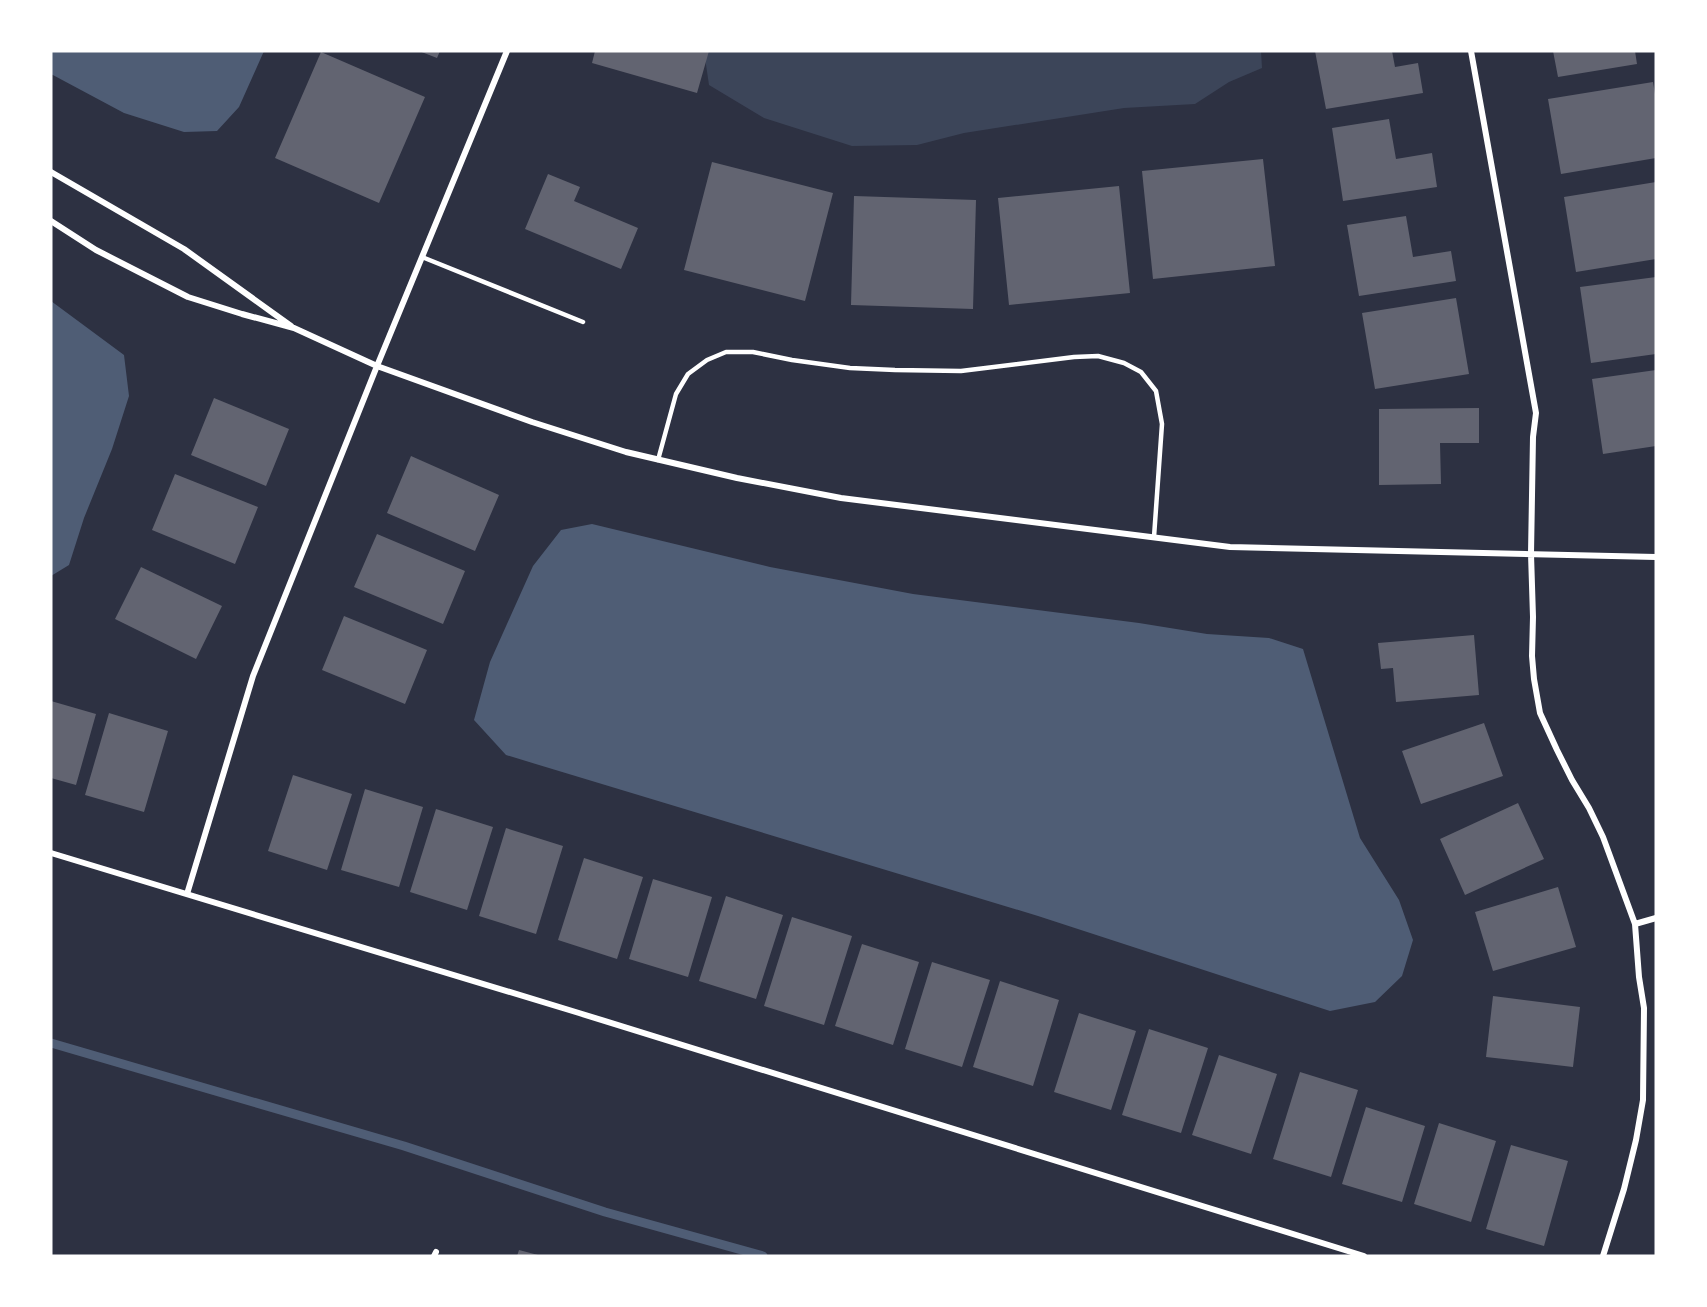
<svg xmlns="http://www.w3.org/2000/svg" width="1707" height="1307" font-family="Mulish,sans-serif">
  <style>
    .green { fill: #3c4559 }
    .water { fill: #4f5d75 }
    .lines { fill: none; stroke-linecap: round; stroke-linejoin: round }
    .stream { stroke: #4f5d75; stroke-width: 9 }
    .building { fill: #626471 }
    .service { stroke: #fff; stroke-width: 4.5 }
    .minor { stroke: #fff; stroke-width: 6 }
  </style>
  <rect width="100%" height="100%" fill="#2d3142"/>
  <!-- green -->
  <path class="green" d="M704,51H1261L1262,68L1229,82L1195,104L1124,108L964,133L917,145L852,146L764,118L709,85Z"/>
  <!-- water -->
  <path class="water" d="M51,51H264L239,107L217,131L184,132L124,113L51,74Z
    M51,301L124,355L129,396L112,449L84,518L69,565L51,576Z
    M592,524L770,567L913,594L1139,623L1207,634L1269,638L1303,649L1360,838L1399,900L1413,940L1402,976L1375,1002L1330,1011L1038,916L506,755L474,720L490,662L533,566L561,530Z"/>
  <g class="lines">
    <!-- stream -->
    <path class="stream" d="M51,1043L404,1146L605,1212L763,1256"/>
  </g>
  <!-- building -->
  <path class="building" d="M419,51H440L437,58Z
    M595,51H709L697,93L592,63Z
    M1315,51H1392L1395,67L1418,63L1423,93L1326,109Z
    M1553,51H1635L1637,64L1558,77Z
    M321,52L425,97L379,203L275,158Z
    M1653,82L1656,100V158L1561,174L1548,99Z
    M1389,119L1396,159L1432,153L1437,187L1343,201L1332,128Z
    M1263,159L1275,266L1153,279L1142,171Z
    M712,162L833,193L805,301L684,270Z
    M548,174L580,187L574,201L638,228L621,269L525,229Z
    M1656,182V259L1576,272L1564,197Z
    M1119,186L1130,293L1009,305L998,198Z
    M854,196L976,200L973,309L851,305Z
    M1406,216L1413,257L1451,251L1456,281L1359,296L1347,225Z
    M1656,277V354L1591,363L1580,287Z
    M1456,298L1469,374L1375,389L1362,313Z
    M1656,370V446L1603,454L1592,379Z
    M214,398L289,429L266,486L191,455Z
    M1479,408V443H1440L1441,484L1379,485V409Z
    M411,456L499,495L475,551L387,513Z
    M175,474L258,507L235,564L152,530Z
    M377,534L465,571L443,624L354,587Z
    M141,567L222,606L196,659L115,619Z
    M344,616L427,650L405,704L322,670Z
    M1474,635L1479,695L1396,702L1393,668L1381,669L1378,643Z
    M51,701L96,714L76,785L51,778Z
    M109,713L168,731L144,812L85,795Z
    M1484,723L1503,776L1421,804L1402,751Z
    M293,775L352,794L327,870L268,851Z
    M365,789L423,807L399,887L341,870Z
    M1518,803L1544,859L1465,895L1440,839Z
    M436,809L493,827L467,910L410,892Z
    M506,828L563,846L536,934L479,916Z
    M584,858L643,877L617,959L558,940Z
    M653,879L712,897L688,977L629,959Z
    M1558,887L1576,947L1493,971L1475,912Z
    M726,896L783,915L756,999L699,981Z
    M792,917L852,936L824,1025L764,1006Z
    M862,944L919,962L893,1045L835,1026Z
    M932,962L990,980L962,1067L905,1049Z
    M1000,981L1059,1000L1033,1086L973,1067Z
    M1493,996L1580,1007L1573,1067L1486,1057Z
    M1079,1013L1136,1031L1111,1110L1054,1092Z
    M1149,1029L1208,1048L1181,1133L1122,1115Z
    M1219,1055L1277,1074L1251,1154L1192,1135Z
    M1300,1072L1358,1090L1331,1177L1273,1159Z
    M1366,1107L1425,1126L1402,1202L1342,1184Z
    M1439,1123L1496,1141L1471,1222L1414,1204Z
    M1511,1145L1568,1161L1544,1246L1486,1229Z
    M519,1250L538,1255V1256H517Z"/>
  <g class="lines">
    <!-- service -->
    <path class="service" d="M422,257L583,322
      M658,460L676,394L688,374L707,360L726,352H753L792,360L850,368L895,370L961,371L1074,357L1098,356L1124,363L1141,372L1156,391L1162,424L1154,537"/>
    <!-- minor -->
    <path class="minor" d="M1471,51L1536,413L1533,437L1531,554L1533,617L1532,656L1534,679L1540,713L1557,750L1572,780L1589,808L1603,837L1635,924L1639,977L1644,1008L1643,1100L1636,1140L1624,1189L1603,1256
      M51,172L184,249L291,326
      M51,221L96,250L188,297L242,314L294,328L377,366L532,422L626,452L737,478L841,498L1230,547L1656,557
      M51,853L579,1013L1364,1256
      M187,894L253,676L377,366L507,51
      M1635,924L1656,918
      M434,1256L436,1252"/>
  </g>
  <!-- border -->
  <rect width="1707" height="1307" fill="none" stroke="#ffffff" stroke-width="105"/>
</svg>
